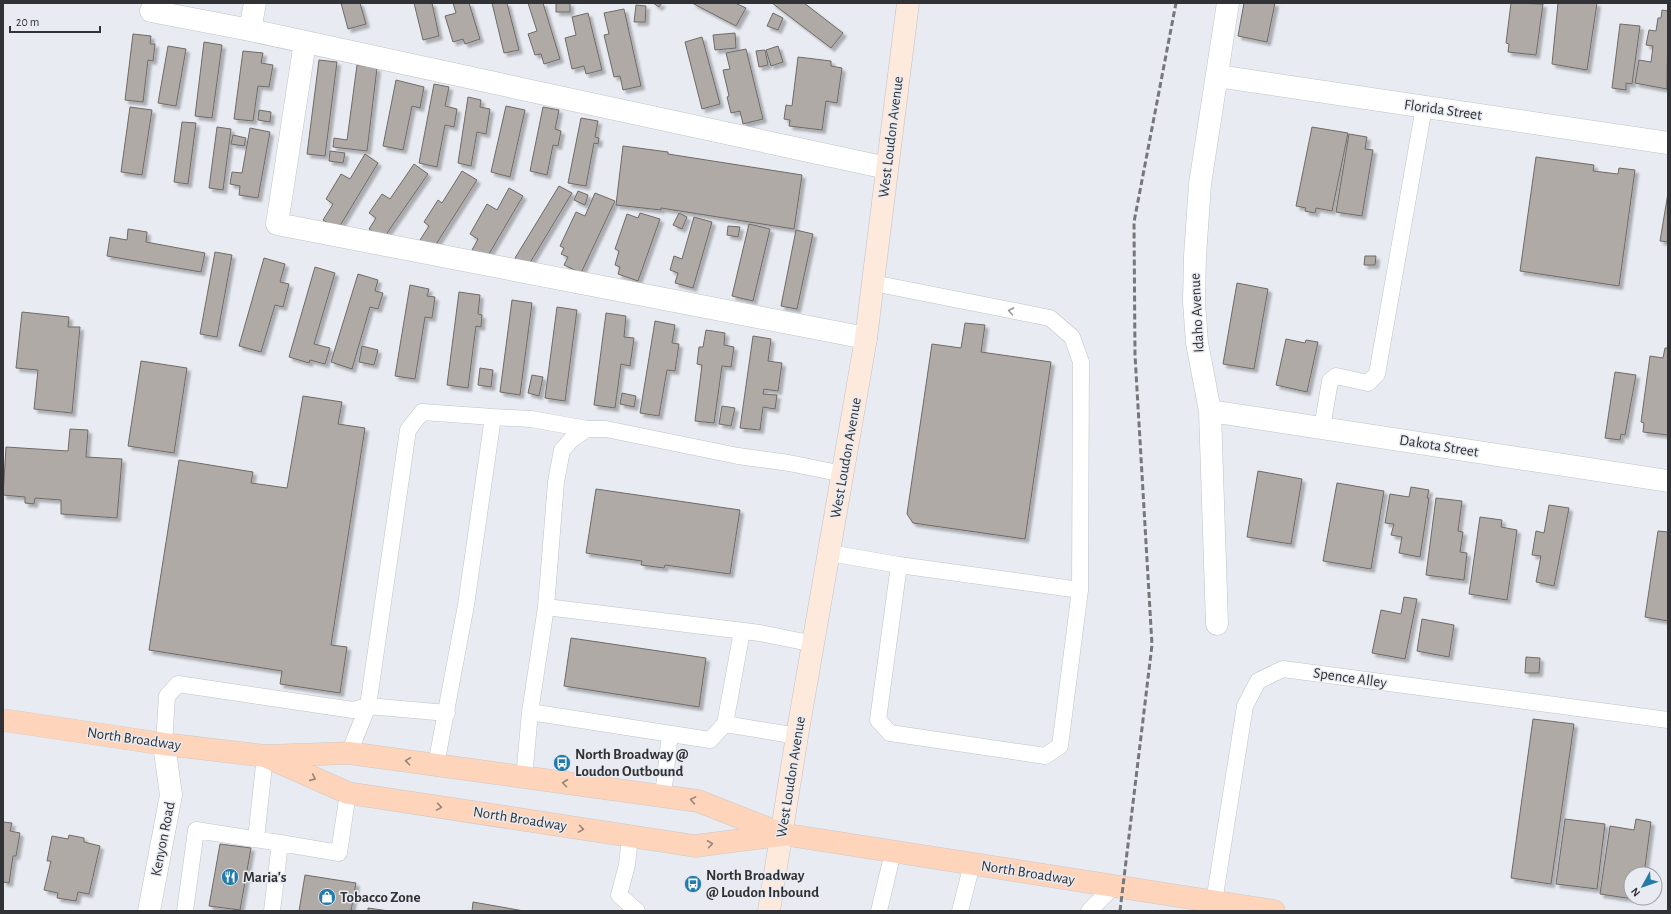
<svg xmlns="http://www.w3.org/2000/svg" width="1671" height="914" font-family="'Alegreya Sans',sans-serif">
  <style>
    .building { fill: #afaaa5; stroke: #6f6a65; filter: url(#shadow) }
    .lines { fill: none; stroke-linecap: round; stroke-linejoin: round }
    .service-casing { stroke: #bfc2c9; stroke-width: 17 }
    .minor-casing { stroke: #bfc2c9; stroke-width: 23 }
    .secondary-casing { stroke: #bfc2c9; stroke-width: 23 }
    .primary-casing { stroke: #c9caca; stroke-width: 23 }
    .service { stroke: #fff; stroke-width: 16 }
    .minor { stroke: #fff; stroke-width: 22 }
    .secondary { stroke: #fee9dd; stroke-width: 22 }
    .primary { stroke: #fed4bb; stroke-width: 22 }
    .rail { stroke: #76777b; stroke-width: 3; stroke-dasharray: 6 3; stroke-linecap: butt }
    .oneway { stroke: #98989a }
    .oneway2 { stroke: #988378 }
    .labels { text-anchor: middle; dominant-baseline: central; stroke-width: 3; stroke-linejoin: round; paint-order: stroke }
    .street-label { font-size: 15px; fill: #313235; stroke: #e8ebf1 }
    .poi-label { font-size: 15px; font-weight: bold; fill: #313235; stroke: #e8ebf1; text-anchor: start }
  </style>
  <defs>
    <filter id="shadow"><feDropShadow dx="3.5" dy="3.5" stdDeviation="1" flood-color="#0004"/></filter>
  </defs>
  <rect width="100%" height="100%" fill="#e8ebf1"/>
  <!-- building -->
  <path class="building" d="M341,3H360L366,24L348,29Z
    M414,3H432L439,36L423,40Z
    M453,3H469L480,39L465,44L463,39L453,42L445,16L456,13Z
    M492,3H507L519,50L504,53Z
    M528,3H543L560,59L544,64L541,54L535,55L528,34L537,31Z
    M556,3H570V12H556Z
    M653,3H662L659,7Z
    M692,3H735L746,8L736,26Z
    M772,3H804L843,33L831,48Z
    M1244,3H1275L1267,42L1238,36Z
    M1511,3L1543,4L1536,55L1508,52L1509,44L1506,43Z
    M1558,3H1597L1587,70L1552,64Z
    M636,5L646,6L645,22H634Z
    M624,9L641,86L623,90L620,76L614,77L604,35L609,34L604,13Z
    M1662,10L1668,11L1667,89L1635,83L1639,60L1651,62L1653,46L1646,45L1649,30L1656,31L1658,18H1661Z
    M588,13L602,70L586,74L584,66L572,69L565,38L576,35L572,17Z
    M773,13L783,18L778,30L767,26Z
    M1620,24L1640,26L1632,84L1626,83V90L1612,88Z
    M735,33L736,48L715,50L713,35Z
    M133,34L151,36L150,44H155L153,61L148,60L143,102L125,100Z
    M702,37L720,104L702,109L685,42Z
    M204,42L222,45L212,118L195,116Z
    M168,46L186,49L176,106L158,103Z
    M778,46L783,62L771,66L766,50Z
    M746,49L763,119L743,124L740,111L731,113L727,97L729,96L723,70L730,69L726,53Z
    M765,50L768,65L759,67L756,51Z
    M243,51L263,53L261,63L273,65L269,87L258,86L253,121L234,119Z
    M798,57L831,61V66L842,68L837,103L826,101L822,130L789,126L790,120L784,119L786,105L792,106Z
    M319,60L337,62L325,156L307,154Z
    M357,65L377,68L367,151L333,147L334,138L347,140Z
    M396,80L424,87L420,108L412,106L403,150L383,146Z
    M434,84L449,87L445,106L457,109L454,127L445,125L437,167L419,163Z
    M468,97L481,100L480,107L490,109L486,134L477,132L471,166L458,163Z
    M506,106L525,110L510,177L491,172Z
    M130,107L152,110L142,175L121,172Z
    M543,107L559,110L555,129L561,131L558,146L553,145L547,175L530,171Z
    M259,110L271,112L270,122L258,120Z
    M581,118L598,121L595,137L599,138L598,144L594,143L586,186L568,183Z
    M182,122L196,123L188,184L174,182Z
    M217,127L231,129L223,190L209,188Z
    M1312,127L1348,133L1332,211L1316,208L1315,213L1305,211L1306,208L1296,206Z
    M250,128L270,132L258,198L239,195L240,186L230,184L232,172L242,173Z
    M1349,134L1367,137L1365,149L1373,150L1362,216L1336,212Z
    M233,135L246,138L244,146L231,144Z
    M623,146L668,152V154L802,175L794,229L661,208V210L616,205Z
    M330,151L345,153L343,163L329,161Z
    M365,154L378,163L338,229L323,220L333,204L326,199L341,174L350,179Z
    M1536,157L1594,165L1593,171L1618,174L1619,168L1635,170L1619,286L1520,271Z
    M414,164L428,174L383,239L369,229L376,218L369,213L382,194L390,199Z
    M462,171L477,180L433,249L420,240L429,226L424,222L438,200L442,203Z
    M559,186L572,193L528,266L515,258Z
    M509,188L523,196L486,259L472,250L478,239L470,234L487,204L497,210Z
    M578,191L588,195L585,205L574,200Z
    M595,193L615,201L581,273L564,265L568,257L561,254L564,248L560,246L576,212L585,216Z
    M1668,193V242L1660,241Z
    M640,213L660,219L638,281L618,274L620,267L615,265L619,251L615,249L627,214L638,218Z
    M679,213L687,217L682,229L673,225Z
    M694,217L712,222L693,288L675,283L678,273L670,270L674,256L682,259Z
    M749,224L770,229L753,301L732,296Z
    M728,226L740,227L738,237L727,235Z
    M128,229L147,232L146,242L205,253L201,272L107,256L110,237L127,240Z
    M796,230L813,234L797,309L781,306Z
    M215,252L232,255L217,337L200,334Z
    M1365,256H1376L1375,265H1364Z
    M264,258L285,264L280,282L289,284L283,307L275,305L261,352L239,346Z
    M315,267L335,273L314,344L330,348L325,364L310,360L309,363L289,357Z
    M358,274L378,280L375,291L383,293L378,309L370,307L352,369L331,362Z
    M1237,283L1268,289L1254,369L1223,364Z
    M410,285L429,289L427,296L435,297L432,318L425,317L415,379L395,376Z
    M459,292L480,295L478,314L482,315L481,327L476,326L468,388L447,385Z
    M512,300L532,303L520,395L500,392Z
    M557,307L577,310L565,401L545,398Z
    M22,312L69,317L68,327H80L72,413L34,409L38,370L16,368Z
    M606,313L626,316L624,337L634,338L630,366L621,364L615,408L594,405Z
    M655,321L675,325L672,343L679,344L675,371L667,370L659,416L640,413Z
    M965,323L985,325L981,352L1051,362L1025,539L913,523L907,514L932,344L961,348Z
    M706,330L725,333L724,345L734,347L731,367L722,366L714,423L695,421L702,365L697,364L699,347H703Z
    M753,336L771,339L768,361L782,363L778,391L764,389L763,394L777,395L775,409L763,407L760,430L740,428Z
    M1286,339L1305,343L1306,340L1318,342L1307,392L1276,385Z
    M362,346L378,350L374,365L359,362Z
    M1665,348H1668V435L1643,432L1644,423L1641,422L1650,356L1663,358Z
    M141,361L187,368L174,453L128,446Z
    M480,368L493,370L491,387L478,385Z
    M1615,372L1636,375L1625,435L1621,434L1620,440L1605,438Z
    M532,375L543,377L539,396L528,393Z
    M622,393L636,396L634,407L620,404Z
    M303,396L342,402L338,424L365,428L331,645L347,647L340,693L280,684L282,671L149,650L179,460L253,472L251,483L287,488Z
    M722,406L735,408L731,426L719,424Z
    M70,429L88,430L86,457L122,459L117,518L61,514V500L35,498L34,504L25,503V497L3,495L6,447L68,451Z
    M1258,471L1302,479L1291,544L1247,537Z
    M1337,483L1384,491L1371,569L1323,561Z
    M1411,487L1429,490L1427,498H1429L1420,557L1399,553L1402,537L1391,535L1394,524L1385,523L1390,494L1409,497Z
    M596,489L740,510L730,574L665,565L664,568L641,565L642,561L586,553Z
    M1436,498L1462,501L1458,531L1463,532L1460,552L1467,553L1464,580L1426,575Z
    M1549,505L1569,508L1554,586L1536,582L1541,556L1532,555L1536,531L1544,533Z
    M1480,517L1502,520L1501,527L1517,530L1507,600L1469,594Z
    M1658,531L1668,532V621L1645,617Z
    M1404,597L1417,599L1405,659L1372,653L1381,610L1401,614Z
    M1422,619L1454,625L1449,657L1417,651Z
    M571,638L706,658L699,707L564,686Z
    M1526,657L1540,658L1539,673H1525Z
    M1533,719L1574,724L1551,884L1511,878Z
    M1565,819L1605,824L1597,889L1556,884Z
    M1636,819L1651,822L1644,874H1631V898H1640V900L1600,894L1610,826L1634,830Z
    M3,822L12,823L10,831L20,833L16,856H13L9,883L3,882Z
    M69,835L84,838V842L100,846L89,894L78,892L76,901L57,898L58,893L44,890L51,861H47L52,836L68,839Z
    M220,844L251,848L240,910L209,906Z
    M305,875L356,883L351,911H299Z
    M473,902L524,911H472Z
    M368,908L389,911H368Z"/>
  <g class="lines">
    <defs>
      <path id="service" d="M493,417L531,419L587,429
        M1322,428L1330,381L1336,376L1368,383L1377,374L1424,107
        M830,553L899,565L878,720L890,733L1045,756L1060,746L1080,590L1081,362L1072,337L1050,318L873,283
        M899,565L1080,590
        M546,607L760,633L814,644
        M530,712L710,740L725,724L742,631
        M725,724L797,736
        M164,744L167,696L178,684L353,710L368,706L447,713
        M349,753L368,706L408,430L422,412L493,417L466,605L436,765
        M524,778L530,712L546,607L556,482L562,450L572,439L587,429H606L738,456L789,463L843,474
        M663,796L670,734
        M630,836L627,865L619,895L637,911
        M256,839L265,756
        M280,843L339,853L348,793
        M1214,902L1245,706L1258,681L1283,669L1668,720
        M185,911L196,830L280,843L272,911
        M879,911L893,852
        M960,911L972,864
        M1089,911L1114,886"/>
      <path id="minor" d="M151,11L250,30L887,168
        M250,30L255,3
        M305,42L277,224L866,338
        M1217,76L1668,143
        M1210,411L1668,481
        M1217,624L1210,411L1197,343L1194,302L1195,256L1200,184L1228,3
        M149,911L171,795L164,744"/>
      <path id="secondary" d="M769,911L797,736L866,338L908,3"/>
      <path id="primary" d="M3,720L164,744L265,756L349,753L698,801L782,834L1274,911
        M269,758L348,793L695,846L781,835"/>
    </defs>
    <!-- service casing -->
    <use href="#service" class="service-casing"/>
    <!-- minor casing -->
    <use href="#minor" class="minor-casing"/>
    <!-- secondary casing -->
    <use href="#secondary" class="secondary-casing"/>
    <!-- primary casing -->
    <use href="#primary" class="primary-casing"/>
    <!-- service -->
    <use href="#service" class="service"/>
    <!-- minor -->
    <use href="#minor" class="minor"/>
    <!-- secondary -->
    <use href="#secondary" class="secondary"/>
    <!-- primary -->
    <use href="#primary" class="primary"/>
    <!-- rail -->
    <path class="rail" d="M1120,911L1152,645L1135,355L1134,222L1176,3"/>
  </g>
  <!-- one-way arrows -->
  <defs><path id="oneway-chevron" d="M-2-3.5L2.5 0L-2 3.5" fill="none" stroke-width="1.6" stroke-linecap="round" stroke-linejoin="round"/></defs>
  <use class="oneway" href="#oneway-chevron" transform="translate(1011 311) rotate(-169)"/>
  <g class="oneway2">
    <use href="#oneway-chevron" transform="translate(408 761) rotate(-172)"/>
    <use href="#oneway-chevron" transform="translate(313 778) rotate(24)"/>
    <use href="#oneway-chevron" transform="translate(565 783) rotate(-173)"/>
    <use href="#oneway-chevron" transform="translate(693 800) rotate(-170)"/>
    <use href="#oneway-chevron" transform="translate(439 807) rotate(9)"/>
    <use href="#oneway-chevron" transform="translate(581 829) rotate(9)"/>
    <use href="#oneway-chevron" transform="translate(710 844) rotate(-8)"/>
  </g>
  <!-- icons -->
  <defs>
    <symbol id="bus-disc" viewBox="-11 -11 22 22"><circle r="9.5" fill="#247baa" stroke="#e8ebf1"/><path d="M-5-6H5V4H4V6H2V4H-2V6H-4V4H-5ZM-3.5-4V0h7V-4ZM-3.5 1.2v1.5H-2V1.2ZM2 1.2v1.5H3.5V1.2Z" fill="#fff"/></symbol>
    <symbol id="restaurant-disc" viewBox="-11 -11 22 22"><circle r="9.5" fill="#247baa" stroke="#e8ebf1"/><path d="M-5-6h1v4h1v-4h1v4h1v-4h1v5L-1.5 .5V6h-2V.5L-5-1ZM5-6V6H3V1.5H1.5Q1.5-4 5-6Z" fill="#fff"/></symbol>
    <symbol id="shop-disc" viewBox="-11 -11 22 22"><circle r="9.5" fill="#247baa" stroke="#e8ebf1"/><path d="M-5-2.5h2.3a2.7 3.5 0 0 1 5.4 0H5L5.5 6h-11ZM-1.5-2.5h3a1.5 2.3 0 0 0-3 0Z" fill="#fff"/></symbol>
  </defs>
  <g fill-rule="evenodd">
    <use href="#bus-disc" x="552" y="753" width="20" height="20"/>
    <use href="#restaurant-disc" x="220" y="867" width="20" height="20"/>
    <use href="#bus-disc" x="683" y="874" width="20" height="20"/>
    <use href="#shop-disc" x="317" y="887" width="20" height="20"/>
  </g>
  <g class="labels">
    <!-- street labels -->
    <g class="street-label">
      <text transform="translate(1443 110) rotate(8)">Florida Street</text>
      <text transform="translate(891 137) rotate(-83)">West Loudon Avenue</text>
      <text transform="translate(1197 313) rotate(-93)">Idaho Avenue</text>
      <text transform="translate(1439 446) rotate(9)">Dakota Street</text>
      <text transform="translate(846 458) rotate(-80)">West Loudon Avenue</text>
      <text transform="translate(1350 678) rotate(8)">Spence Alley</text>
      <text transform="translate(134 739) rotate(8)">North Broadway</text>
      <text transform="translate(791 777) rotate(-81)">West Loudon Avenue</text>
      <text transform="translate(520 819) rotate(9)">North Broadway</text>
      <text transform="translate(163 839) rotate(-79)">Kenyon Road</text>
      <text transform="translate(1028 873) rotate(9)">North Broadway</text>
    </g>
    <!-- poi labels -->
    <g class="poi-label">
      <text x="575" y="754">North Broadway @<tspan x="575" dy="17">Loudon Outbound</tspan></text>
      <text x="706" y="875">North Broadway<tspan x="706" dy="17">@ Loudon Inbound</tspan></text>
      <text x="243" y="877">Maria's</text>
      <text x="340" y="897">Tobacco Zone</text>
    </g>
  </g>
  <!-- border -->
  <rect width="1671" height="914" fill="none" stroke="#313235" stroke-width="8"/>
  <!-- north arrow -->
  <g transform="translate(1643 886) rotate(230)"><circle r="19" fill="#e8ebf1" stroke="#9fa1a6"/>
  <path d="M0-3L7 15L0 10L-7 15Z" fill="#247baa"/>
  <text y="-6" font-size="11" font-weight="bold" text-anchor="middle" fill="#313235">N</text>
  </g>
  <!-- scale -->
  <path d="M10 26v6h90v-6" fill="none" stroke="#313235" stroke-width="2"/>
  <text x="16" y="26" font-size="12" fill="#313235" stroke="#e8ebf1" stroke-width="3" paint-order="stroke">20 m</text>
</svg>
